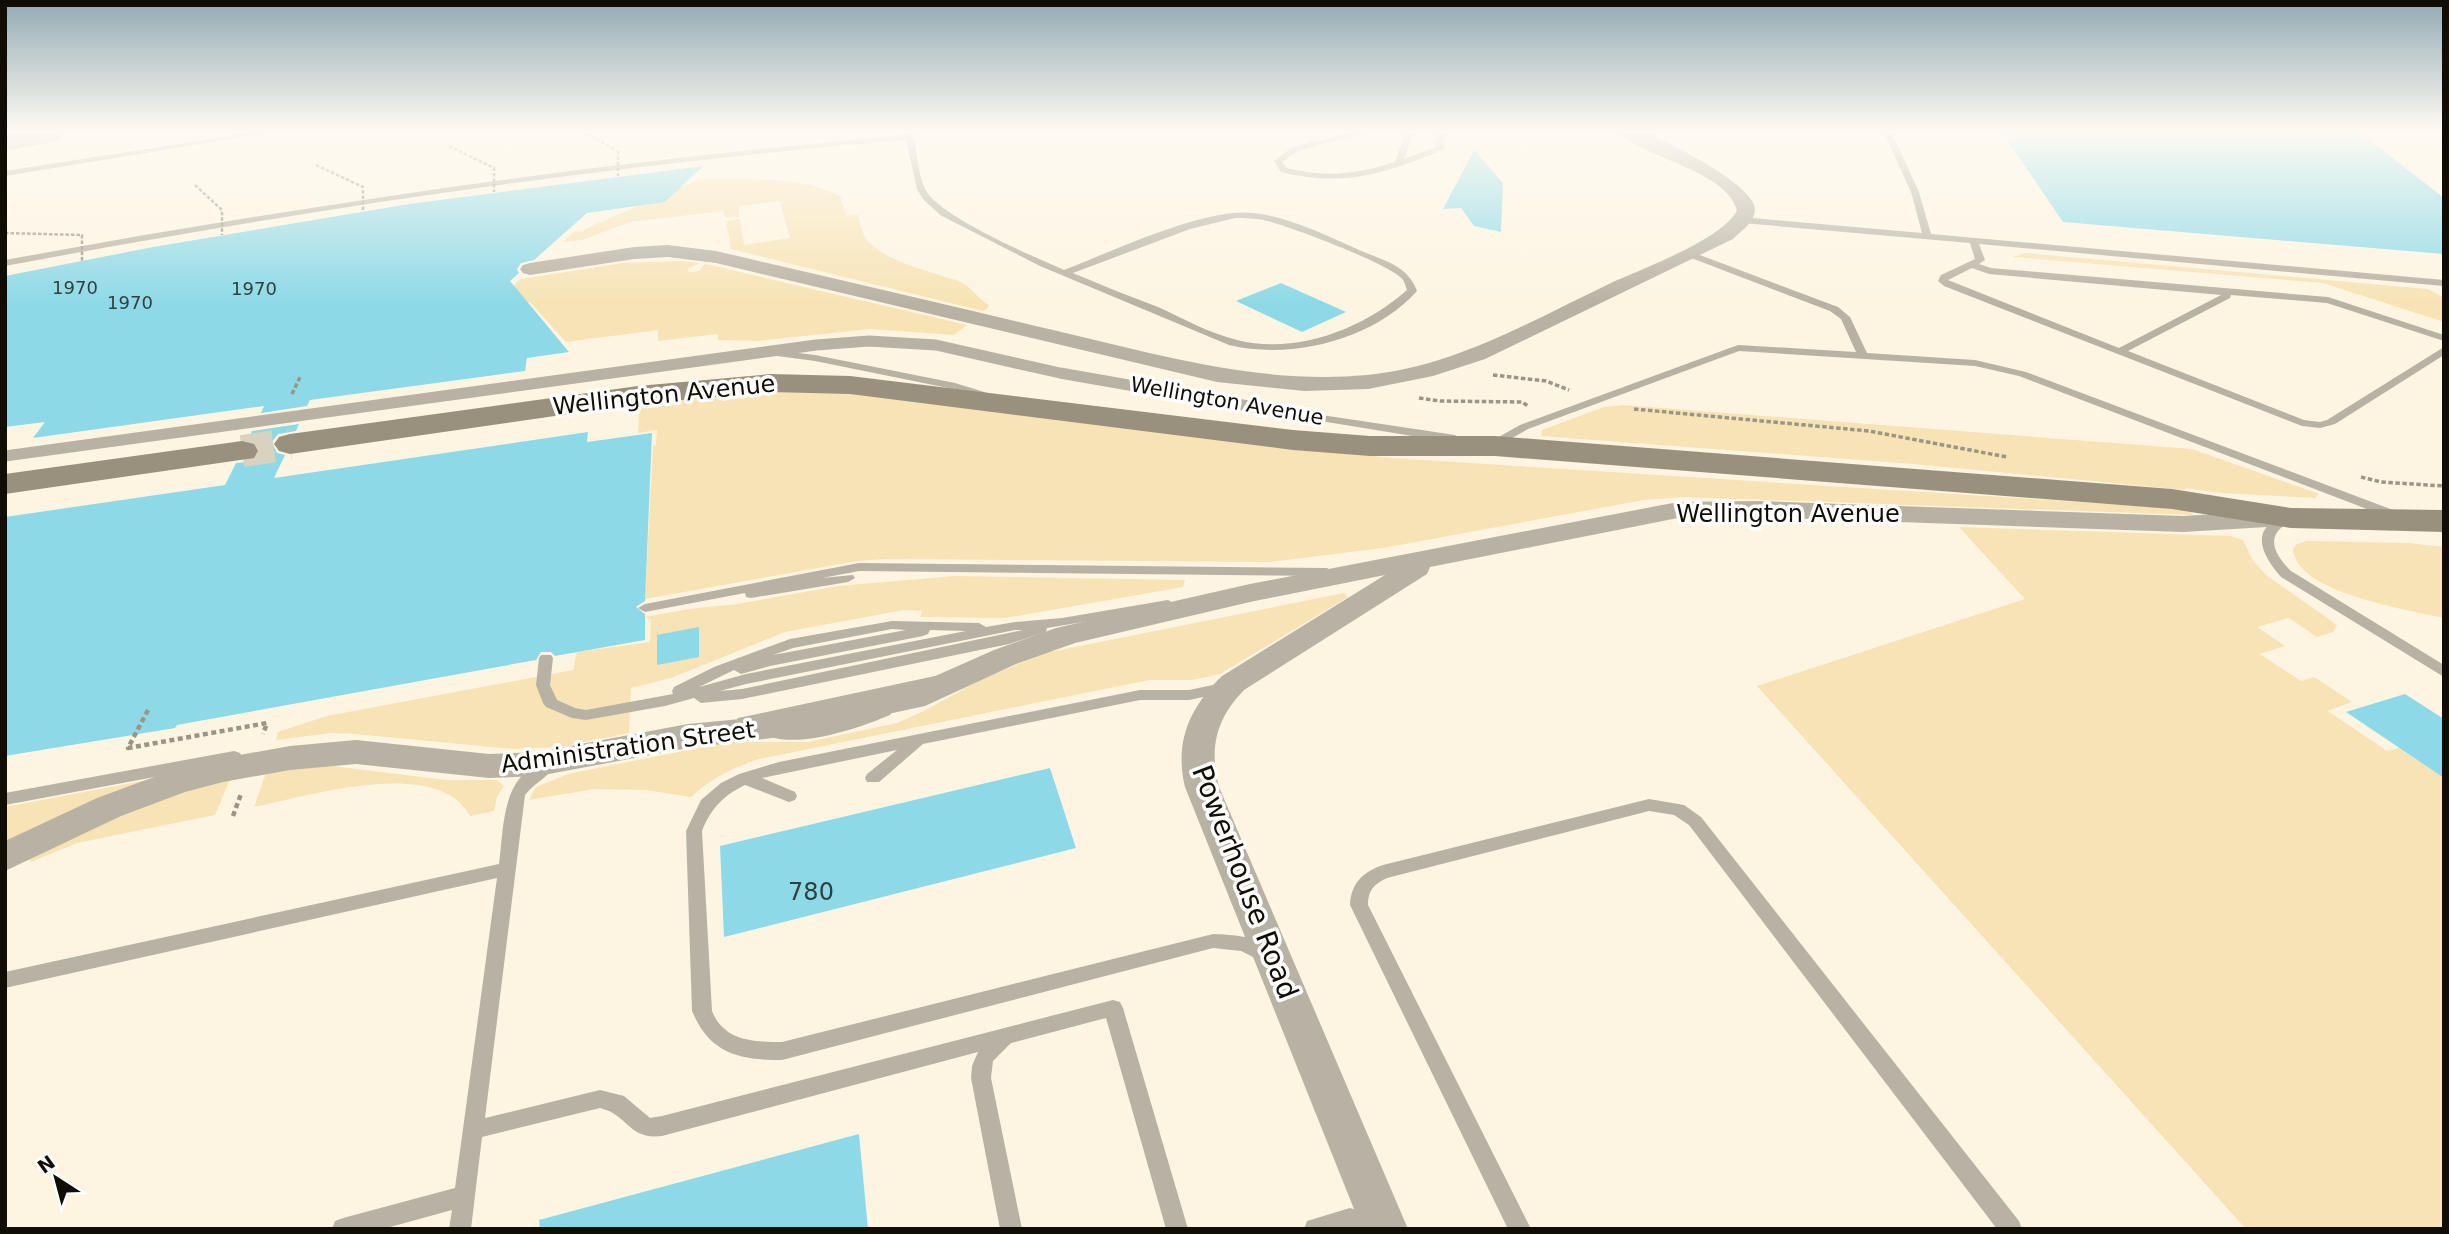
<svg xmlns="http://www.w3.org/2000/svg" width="2449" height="1234" font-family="'DejaVu Sans',sans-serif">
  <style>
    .green { fill: #f7e3b5 }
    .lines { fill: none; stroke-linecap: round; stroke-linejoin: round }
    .taxiway { fill: #bcb6a5; fill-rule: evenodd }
    .building { fill: #8dd9e8 }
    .secondary-tunnel { stroke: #dad2c1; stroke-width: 32; stroke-dasharray: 32 16; stroke-linecap: butt }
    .path-far2 { stroke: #9b9586; stroke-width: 2.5; stroke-dasharray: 3.5 2; stroke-linecap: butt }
    .path-far1 { stroke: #9b9586; stroke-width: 3.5; stroke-dasharray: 4.5 2.5; stroke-linecap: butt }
    .path { stroke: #9b9586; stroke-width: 4.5; stroke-dasharray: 5 3.5; stroke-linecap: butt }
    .service { fill: #b8b2a4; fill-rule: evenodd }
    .minor { fill: #b8b2a4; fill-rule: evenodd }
    .secondary { fill: #99917d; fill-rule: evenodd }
    .path-bridge { stroke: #9b9586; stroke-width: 2.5; stroke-dasharray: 3.5 2; stroke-linecap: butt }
    .service-bridge { stroke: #b8b2a4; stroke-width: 11 }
    .labels { text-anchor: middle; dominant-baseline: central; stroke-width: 7; stroke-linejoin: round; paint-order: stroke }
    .far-number-label { font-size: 18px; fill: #30403d }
    .far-street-label { font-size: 21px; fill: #110d04; stroke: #fff }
    .street-label { font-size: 24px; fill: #110d04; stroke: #fff }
    .near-number-label { font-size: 24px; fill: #30403d }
    .near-street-label { font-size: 28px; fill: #110d04; stroke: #fff }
  </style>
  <rect width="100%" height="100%" fill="#fdf5e2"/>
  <!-- green -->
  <path class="green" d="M700,179C747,180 797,175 840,196L846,216L858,215C860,224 862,234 868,241C884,261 935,273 958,281C972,286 977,299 988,304V308L983,311L731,249L726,221L740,219L744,245L790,238L780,201L739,206V217L726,218L723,211L630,222L582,240L563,242L574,231L583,232L585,229Z
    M2025,253L2428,289L2444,298V322L2323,283L2012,257Z
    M679,261L700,263L687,269L689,272L699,271L705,264L710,265L967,325L954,335L870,329L758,341L718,340V334L658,341V330L566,342L530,302L488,307L521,279L623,263Z
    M836,389L1265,445L1392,458L2189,509L2193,515L1684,497L1644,500L1383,548L1270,562L886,559L857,561L645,599L653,446L656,445L657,430L638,433L640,403L722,392Z
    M1623,405L2192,449L2319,494L2315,498L2221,493L2185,488L2186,490L1913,464L1541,436L1542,430L1604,407Z
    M1959,527L2231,536L2243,540L2254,562L2266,575L2337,625L2333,632L2317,637L2289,618L2257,627L2285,646L2260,654L2301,681L2314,677L2352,702L2328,711L2387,751L2399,748L2444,778V1229H2246L1757,686L2025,599Z
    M2307,541L2409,543L2444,547V618C2409,610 2296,593 2293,549L2297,544Z
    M954,576L1185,580L1183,587L1006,618L920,617L922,611L904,610L785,632L671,678L631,688L629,733L560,747L512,749L355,734L331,733L276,740L278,732L327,716L573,670L577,652L650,642L651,619L644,617L696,608L737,604L838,586Z
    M1344,593L1348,597L1220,674L1192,680H1149L759,759C732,768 712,778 691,797L646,790L594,789L529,800L536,787L568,774L728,742H808L897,723L924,711L980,680L1045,653Z
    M324,765L446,780H497L504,786L497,797L494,811L470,816C437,755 307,797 254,807L267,770Z
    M231,777L215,815L77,843L31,862L27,856L115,815Z
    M147,780L145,783L5,845V807Z"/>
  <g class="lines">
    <!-- taxiway -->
    <path class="taxiway" d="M5,131H64L57,141L5,151Z"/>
  </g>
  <!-- building -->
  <path class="building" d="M2001,131H2358L2444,198V254L2063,222Z
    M1474,150L1503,183L1501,232L1474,226L1461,208L1443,209Z
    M703,166L665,202L587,213L534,260L521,263L517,269L519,273L510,281L569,352L527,358L525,371L310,400L307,406L261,413L264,406L33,438L45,422L5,427V276L153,247L409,204Z
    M1281,283L1346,312L1302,332L1236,301Z
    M299,424L296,431L278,434L272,442L277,453L285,455L274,478L588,432L587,442L652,433L645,601L636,607L645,614V640L555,656L551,652H541L536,660L177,725L175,728L5,756V517L225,485L236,463L254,461L260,452L256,443L248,440L252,431Z
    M699,627V657L657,665V635Z
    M2405,694L2444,719V778L2346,712Z
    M1050,768L1076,848L724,937L720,846Z
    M859,1134L868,1229H540L539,1220Z"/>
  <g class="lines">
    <!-- secondary-tunnel -->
    <path class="secondary-tunnel" d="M242,451L290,444"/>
    <!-- path-far2 -->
    <path class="path-far2" d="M582,131L614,149"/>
    <!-- path-far1 -->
    <path class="path-far1" d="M1493,375L1546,381L1569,390
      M292,394L301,375
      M1419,398L1440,401L1522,402L1528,406
      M1634,409L1869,431L2007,457
      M2361,477L2381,482L2444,486"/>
    <!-- path -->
    <path class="path" d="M148,710L128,748L267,723L263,734
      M233,816L241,794"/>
    <!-- service -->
    <path class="service" d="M262,131H279L5,176V171Z
      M904,131H912C917,149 917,171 925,189C939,217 1033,256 1064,270C1111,252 1205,207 1253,213C1290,217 1325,235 1359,250C1382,260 1408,265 1417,291C1373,340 1292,360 1229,345L1040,266L940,215L923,199L917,189L906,140C603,165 304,210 5,266V260C304,205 603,161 905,135ZM1235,218C1246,218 1256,218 1267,221C1289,226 1393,265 1403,280C1404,281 1407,290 1407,290C1363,329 1296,355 1237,340C1209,333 1184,319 1158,307C1129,296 1101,285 1073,273L1190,229Z
      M1359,131H1372L1298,151L1282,162L1287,168C1325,178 1357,174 1395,162L1406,131H1414L1404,159L1436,147L1437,131H1445L1444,148C1435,154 1424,157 1414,161C1367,179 1331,184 1281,172L1274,161L1292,147Z
      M1883,131H1891L1919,192L1931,234L2444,280V286L1979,244L1985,260L1979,264L1991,268L2328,297L2444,335V341L2327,303L2231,295L2230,298L2128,351L2304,420L2320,422L2327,420L2444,347V355L2335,424L2320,428L2302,426L1944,286L1938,281L1941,275L1975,259L1970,243L1742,223L1738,220L1742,217L1922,233L1911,192ZM1972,268L1989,274L2221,295L2119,348L1948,280Z
      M2438,131H2444V134Z
      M1686,252H1692L1838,307L1850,317L1867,353L1975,360L2026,372L2401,513L2403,516L2401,519H2393L2019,376L1975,366L1739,351L1528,429L1496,447H1488V443L1520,425L1738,345L1856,352L1841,319L1830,311L1686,256Z
      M774,350L815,355L955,383L997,396L991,399L953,389L815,361L770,355V351Z
      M1288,410L1455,435L1461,439L1455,443L1284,415L1282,413Z
      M2290,514L2296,518C2292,522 2286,523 2282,527C2265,541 2279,559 2291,571L2444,665V677L2281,577C2259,552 2249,526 2290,514Z
      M859,563L1327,568L1334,572L1327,576L859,571L822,578L853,575L855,578L848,582L751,598L746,597L745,593L645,612L638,608L645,604Z
      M1168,600L1175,604L1173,607L1047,628L1046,632L1009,644L742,699L701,703L694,698L665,706L586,720L572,718L546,707L543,703L536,685L539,658L541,655H551L553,658L550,685L557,700L575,708L586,710L673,694L672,691L674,687L714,667L790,639L892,621L979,623L986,627L1015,622L1062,618ZM892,629L906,630L773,655L793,648ZM930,630L966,631L746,674L699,687L734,670L741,674L770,666L923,636L928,634ZM1015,630H1023L742,689L720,691L746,684Z
      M935,676L942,681L940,684L743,727L738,726L735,722L738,718L743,717Z
      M1222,683L1227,684L1229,688L1227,692L1189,700H1140L923,744L879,782H867L865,778L867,774L897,750L762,778L795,792L797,796L795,800L789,802L745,785C724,795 711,808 702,831L712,1011C724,1041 753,1042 782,1042L1213,934C1231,935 1263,935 1272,954L1270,959L1263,962L1241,951L1213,948L782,1060C739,1060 710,1054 692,1011L686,831L701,800L721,783L739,774L779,762L1140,690H1189Z
      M885,706L890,707L893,711L890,715C859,728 804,747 771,737L768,733L771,729C786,725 804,728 821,725C843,721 863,712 885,706Z
      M234,751L240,753L242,757L240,761L5,805V793Z
      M545,762L551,764L553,768C546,779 533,784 525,795L485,1118L600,1090L624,1096L650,1118L662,1116L1113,1000L1120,1002L1123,1008L1188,1229H1166L1106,1018L1011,1043L993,1061L991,1078L1022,1229H1000L971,1078L972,1066L978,1052L662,1136C628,1140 629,1115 600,1108L482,1137L471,1229H449L452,1210L383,1229H332L335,1221L343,1218L455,1188L497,878L5,988V972L499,864C504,827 501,775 545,762Z
      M1649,799L1684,805L1701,817L2019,1221L2022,1229H1997L1689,825L1674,815L1649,811L1387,878C1374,884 1368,890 1368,905L1531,1229H1508L1350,905C1351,883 1363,872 1383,865Z
      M1350,1208L1382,1218L1384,1229H1304L1307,1221Z"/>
    <!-- minor -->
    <path class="minor" d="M1618,131C1624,131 1633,130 1640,131C1662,138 1754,184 1755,209C1755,222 1741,231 1733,239L1485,359L1433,376L1368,389L1304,391L1217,382L716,263L668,257L634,259L530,275L523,273L520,269L523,265L530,263L634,247L668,245L716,251C828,277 940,303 1053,330C1156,354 1259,385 1367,375C1454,367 1535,319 1613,282C1642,269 1725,238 1737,210C1725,169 1643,159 1618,131Z
      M1757,501L2183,516L2284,510L2294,512L2298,518L2294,524L2284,526L2183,532L1757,517L1678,518L1430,567L1427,574L1244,690C1216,719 1209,748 1219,787L1408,1229H1362L1185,787C1174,742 1190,707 1222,676L1385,575L1250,602L1075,643L1016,664L925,706L781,737L688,748L538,776L489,778L356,764L290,770L223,782L185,792L121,816L5,871V841L97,798L165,773L223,758L290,746L356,740L489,754L538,752L688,724L781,715L906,689L994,650L1056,628L1250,584L1678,502Z"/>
    <!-- secondary -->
    <path class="secondary" d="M771,374L850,376L1293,430L1370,436H1495L2172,489L2291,508L2444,510V532L2291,528L2172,509L1495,456H1370L1293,450L850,394L771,392L638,404L290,454L279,451L274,444L279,437L290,434L638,386Z
      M242,441L254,444L258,451L254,458L5,494V474Z"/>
    <!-- path-bridge -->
    <path class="path-bridge" d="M449,146L494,168V192
      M618,151V176
      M316,165L363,187V211
      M195,185L222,210V235
      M5,233L82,235V261"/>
    <!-- service-bridge -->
    <path class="service-bridge" d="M5,456L816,345L869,341L936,345L1060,373L1288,413"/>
  </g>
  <!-- sky -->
  <linearGradient id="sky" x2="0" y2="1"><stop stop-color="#93aab4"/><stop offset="0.43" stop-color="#fefaf2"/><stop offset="1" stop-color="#fefaf2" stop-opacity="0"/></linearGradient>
  <rect width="2449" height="304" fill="url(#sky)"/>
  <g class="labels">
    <!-- far-number labels -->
    <g class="far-number-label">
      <text x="75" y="287">1970</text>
      <text x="254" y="288">1970</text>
      <text x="130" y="302">1970</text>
    </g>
    <!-- far-street labels -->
    <g class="far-street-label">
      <text transform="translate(1227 401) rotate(10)">Wellington Avenue</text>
    </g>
    <!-- street labels -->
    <g class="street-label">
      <text transform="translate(664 395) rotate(-6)">Wellington Avenue</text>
      <text x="1788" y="514">Wellington Avenue</text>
      <text transform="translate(628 747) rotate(-8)">Administration Street</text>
    </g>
    <!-- near-number labels -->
    <g class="near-number-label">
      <text x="811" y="892">780</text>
    </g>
    <!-- near-street labels -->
    <g class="near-street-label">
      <text transform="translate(1245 882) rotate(69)">Powerhouse Road</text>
    </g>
  </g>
  <!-- border -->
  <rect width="2449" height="1234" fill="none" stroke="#110d04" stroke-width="14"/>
  <!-- north arrow -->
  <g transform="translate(56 1178) rotate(324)" stroke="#ffffff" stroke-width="5" paint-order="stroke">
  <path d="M0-5L12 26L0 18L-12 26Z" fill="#110d04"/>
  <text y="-10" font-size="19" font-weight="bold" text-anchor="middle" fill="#110d04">N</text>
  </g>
</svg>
